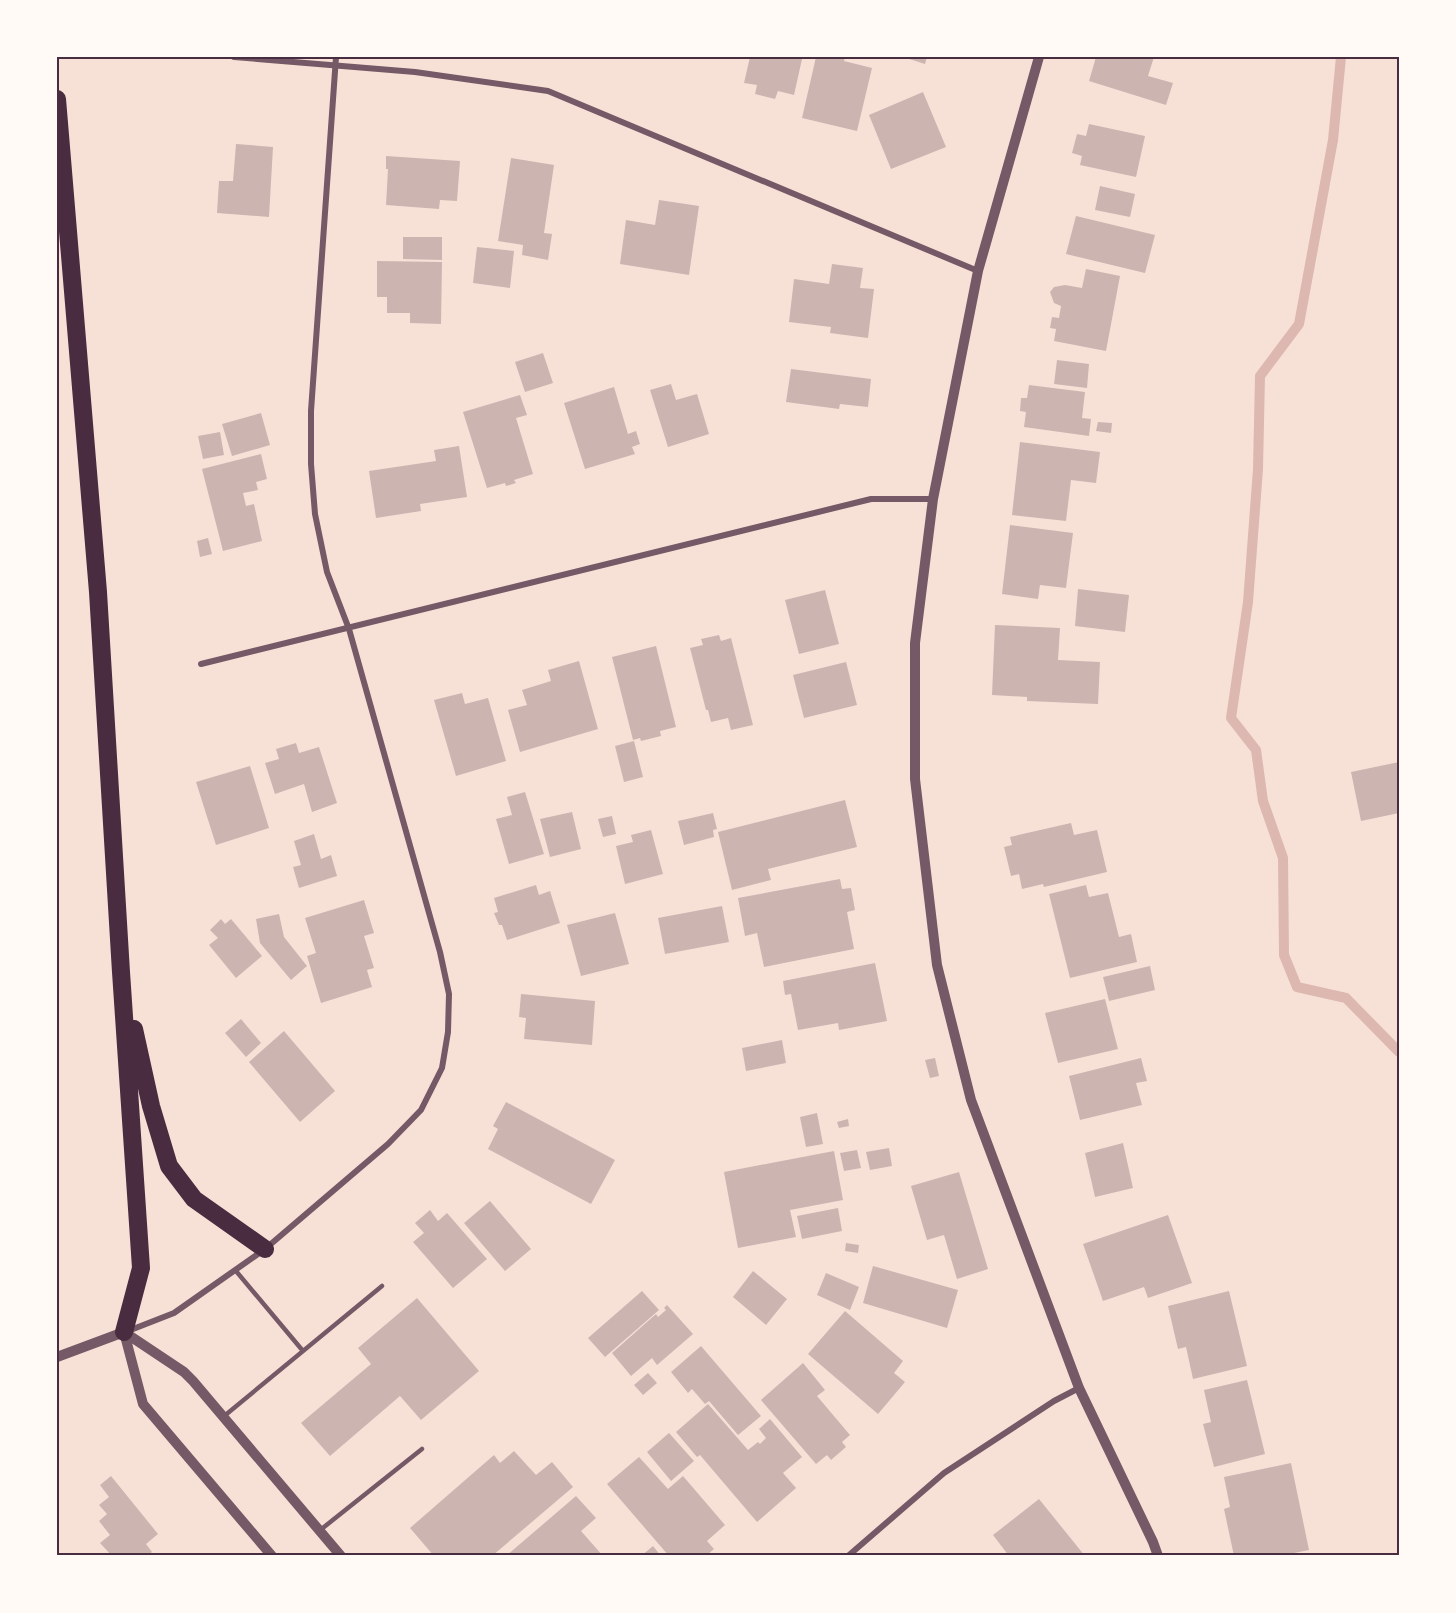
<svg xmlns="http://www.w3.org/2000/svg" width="1456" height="1613" font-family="'DM Sans',sans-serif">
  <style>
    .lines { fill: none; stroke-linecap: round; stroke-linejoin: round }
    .stream { stroke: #dcb8b0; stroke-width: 10 }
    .building { fill: #ccb4b1 }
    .service { stroke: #755966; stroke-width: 4.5 }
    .minor { stroke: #755966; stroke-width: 6 }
    .tertiary { stroke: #755966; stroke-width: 10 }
    .motorway { stroke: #4a2c40; stroke-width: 18 }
    .neatline { fill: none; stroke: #4a2c40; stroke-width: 2 }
  </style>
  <rect width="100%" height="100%" fill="#f7e1d7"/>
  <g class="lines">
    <!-- stream -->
    <path class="stream" d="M1341,57L1333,140L1299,324L1260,376L1258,469L1248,602L1231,718L1256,750L1263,801L1283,858L1284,955L1297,987L1346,998L1399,1052"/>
  </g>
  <!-- building -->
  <path class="building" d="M750,57H793L802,59L794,95L778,91L775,99L755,94L757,85L744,83Z
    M816,57H845L844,61L872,68L857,131L802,118Z
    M903,57H927L925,64Z
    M1096,57H1154L1148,76L1173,83L1166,105L1089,81Z
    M923,92L946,147L891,169L869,115Z
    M1089,124L1145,136L1136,177L1080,165L1082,156L1072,153L1077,134L1086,136Z
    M236,144L273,147L269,217L217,213L219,181H233Z
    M386,156L460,161L457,201L440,200L439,209L386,205L388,169H386Z
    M511,158L554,165L544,233L552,234L548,260L522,255L523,245L498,241Z
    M1100,186L1135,194L1130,217L1095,210Z
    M659,200L699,206L689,275L620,264L626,220L655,225Z
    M1076,216L1155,235L1145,273L1066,254Z
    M403,237H442V260L403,259Z
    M477,247L514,251L510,288L473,283Z
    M377,261L442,262L441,324L410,323V313H387V297H377Z
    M832,264L863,268L860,288L874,289L868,338L830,333L831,327L789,322L794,279L829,284Z
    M1086,269L1120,276L1106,351L1054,341L1056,329L1050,328L1052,317L1059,318L1061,306L1054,303L1050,292L1054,287L1065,285L1082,288Z
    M543,353L553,383L525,392L515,362Z
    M1057,360L1089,364L1087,388L1054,384Z
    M791,369L871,379L868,407L840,404L839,409L786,402Z
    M671,384L676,400L697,394L709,434L668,447L650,390Z
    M1029,385L1085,392L1082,418L1091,419L1089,436L1024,427L1026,412L1020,411L1021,398H1027Z
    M614,387L628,434L636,431L640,444L632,447L635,454L585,469L564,403Z
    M520,395L527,415L516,418L533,474L514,480L516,483L506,486L505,483L487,488L463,412Z
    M261,413L270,445L232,456L222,424Z
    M1098,422L1112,423L1111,433L1096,431Z
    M220,432L224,455L203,459L198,436Z
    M1020,442L1100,452L1096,483L1071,480L1066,521L1012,515Z
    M459,446L467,497L420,504L421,511L376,518L369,471L436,461L434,450Z
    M261,454L267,479L256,482L258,490L243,493L246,506L254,504L262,541L223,551L202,469Z
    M1010,525L1073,533L1066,588L1040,585L1038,599L1002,594Z
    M208,538L212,554L200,557L197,541Z
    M1078,589L1129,595L1125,632L1075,626Z
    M825,590L839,644L799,654L785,600Z
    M995,625L1060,628L1058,660L1100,662L1098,704L1027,701V697L992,695Z
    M719,635L721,641L731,638L753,725L731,730L728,718L711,722L708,710H706L690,648L703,645L701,639Z
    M656,646L676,727L660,731L661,736L641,741L640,738L633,740L612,657Z
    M579,661L598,729L520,752L508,710L527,705L522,690L551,681L548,670Z
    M846,662L857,705L804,718L793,675Z
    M462,693L465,704L488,698L506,761L456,776L434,700Z
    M634,741L643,777L624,782L615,746Z
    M296,743L299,753L319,747L337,803L312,812L304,784L275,794L265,763L279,759L276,749Z
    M1399,762V813L1361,821L1351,772Z
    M250,766L269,828L216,845L196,782Z
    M525,792L544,854L509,864L496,819L512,815L507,797Z
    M845,800L857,847L768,869L771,880L732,890L718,832Z
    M572,812L581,849L550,857L540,819Z
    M713,813L717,829L713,830L714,837L684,845L678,821Z
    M612,816L616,834L603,837L598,819Z
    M1071,823L1074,835L1097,830L1107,872L1044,887L1043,884L1022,889L1019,874L1011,876L1004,847L1012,845L1010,837Z
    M651,830L663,874L625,884L616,846L633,842L631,835Z
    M314,834L321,859L331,855L337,876L299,888L293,867L301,865L294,841Z
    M840,879L842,889L851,888L855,910L847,912L854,949L764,967L757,933L745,936L738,898Z
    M536,885L539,895L550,891L560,923L507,940L502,925H499L494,913L498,912L494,898Z
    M1086,885L1089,897L1108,893L1119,937L1131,934L1137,962L1070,978L1049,894Z
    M364,900L374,933L364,936L374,968L367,970L372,987L321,1003L307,956L316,953L305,918Z
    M722,906L729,942L665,954L658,918Z
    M615,913L629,964L581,976L567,925Z
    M279,914L284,937L307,966L291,980L260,943L256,919Z
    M221,919L225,924L231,919L262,956L236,978L209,945L218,938L210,930Z
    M875,963L887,1021L839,1030L838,1023L798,1030L791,994L785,995L783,981Z
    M1150,966L1155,990L1109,1001L1103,977Z
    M521,994L595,1001L592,1045L524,1039L526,1018L519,1017Z
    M1105,999L1118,1049L1058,1063L1045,1013Z
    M241,1019L261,1043L246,1057L225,1033Z
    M284,1031L335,1091L300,1122L249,1062Z
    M782,1040L786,1063L746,1071L742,1048Z
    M935,1058L939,1076L930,1078L925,1060Z
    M1141,1058L1147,1081L1136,1083L1142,1105L1080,1120L1069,1076Z
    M506,1102L615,1160L591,1204L488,1149L498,1129L493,1126Z
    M817,1113L823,1144L806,1147L800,1117Z
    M848,1119L849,1126L839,1128L837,1122Z
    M1123,1143L1133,1188L1095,1197L1085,1153Z
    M889,1148L892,1166L870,1170L866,1152Z
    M857,1150L861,1168L844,1171L840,1153Z
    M834,1151L843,1200L790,1210L796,1237L738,1248L724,1172Z
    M959,1172L988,1269L957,1279L944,1235L927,1240L911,1186Z
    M490,1201L531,1249L505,1271L464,1223Z
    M838,1208L842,1231L802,1239L797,1216Z
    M430,1210L438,1221L447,1213L487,1259L453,1288L413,1242L424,1233L415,1223Z
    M1168,1215L1192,1283L1148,1298L1144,1287L1103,1301L1083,1244Z
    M846,1243L859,1245L858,1253L845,1251Z
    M873,1266L958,1290L947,1328L863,1303Z
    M753,1271L787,1299L766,1325L733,1297Z
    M826,1273L859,1287L850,1310L817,1295Z
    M642,1291L659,1310L605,1357L588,1338Z
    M1229,1291L1247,1366L1193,1379L1186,1347L1178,1349L1168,1306Z
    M417,1298L479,1371L421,1420L400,1396L330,1456L301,1423L371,1364L358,1348Z
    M667,1305L693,1334L657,1365L652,1358L631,1376L612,1353L656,1314L658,1317L666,1310L664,1308Z
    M845,1311L903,1361L894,1373L905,1382L878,1414L808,1354Z
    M701,1346L761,1416L738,1435L709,1401L705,1404L692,1389L688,1393L671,1372Z
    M803,1363L825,1390L817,1396L850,1435L842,1442L846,1447L831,1460L827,1455L816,1464L761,1400Z
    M648,1373L657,1383L643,1395L634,1385Z
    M1247,1380L1265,1454L1214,1467L1203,1424L1211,1422L1204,1390Z
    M708,1404L748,1450L758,1442L760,1444L766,1438L759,1429L770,1419L802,1457L783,1473L796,1488L757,1522L700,1455L697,1457L676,1432Z
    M669,1433L694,1461L671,1481L647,1452Z
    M514,1451L536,1475L552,1462L573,1487L492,1556H434L410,1528L494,1455L500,1463Z
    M639,1457L668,1489L683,1476L725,1525L707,1541L714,1549L706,1556H669L607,1484Z
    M1291,1463L1309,1550L1279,1556H1234L1224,1509L1230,1507L1224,1477Z
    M111,1476L158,1534L146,1544L152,1552L147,1556H112L100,1543L110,1535L99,1521L107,1514L99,1505L109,1497L100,1485Z
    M576,1496L596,1518L581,1531L603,1556H506Z
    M1039,1499L1085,1556H1009L993,1535Z
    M653,1546L661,1556H641Z"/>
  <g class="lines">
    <!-- service -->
    <path class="service" d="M236,1271L303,1351
      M223,1417L382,1286
      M319,1531L422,1449"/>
    <!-- minor -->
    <path class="minor" d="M234,57L415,72L548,91L978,271
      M201,664L871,499H933
      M128,1331L174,1313L265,1249L388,1144L421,1110L442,1068L448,1032L449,994L440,952L349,629L327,572L315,514L311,464V411L336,57
      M848,1556L944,1473L1054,1401L1079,1388"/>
    <!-- tertiary -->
    <path class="tertiary" d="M1039,57L978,271L933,499L915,643V779L937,965L971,1100L1079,1388L1153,1542L1158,1556
      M124,1332L184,1372L193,1381L341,1556
      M124,1332L143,1404L272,1556
      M57,1357L124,1332"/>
    <!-- motorway -->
    <path class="motorway" d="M57,99L98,592L121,972L141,1268L124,1332
      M134,1029L151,1106L169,1166L194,1199L265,1249"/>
  </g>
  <!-- border -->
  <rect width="1456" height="1613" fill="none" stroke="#fffaf5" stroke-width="117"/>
  <rect x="58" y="58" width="1340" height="1496" class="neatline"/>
</svg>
